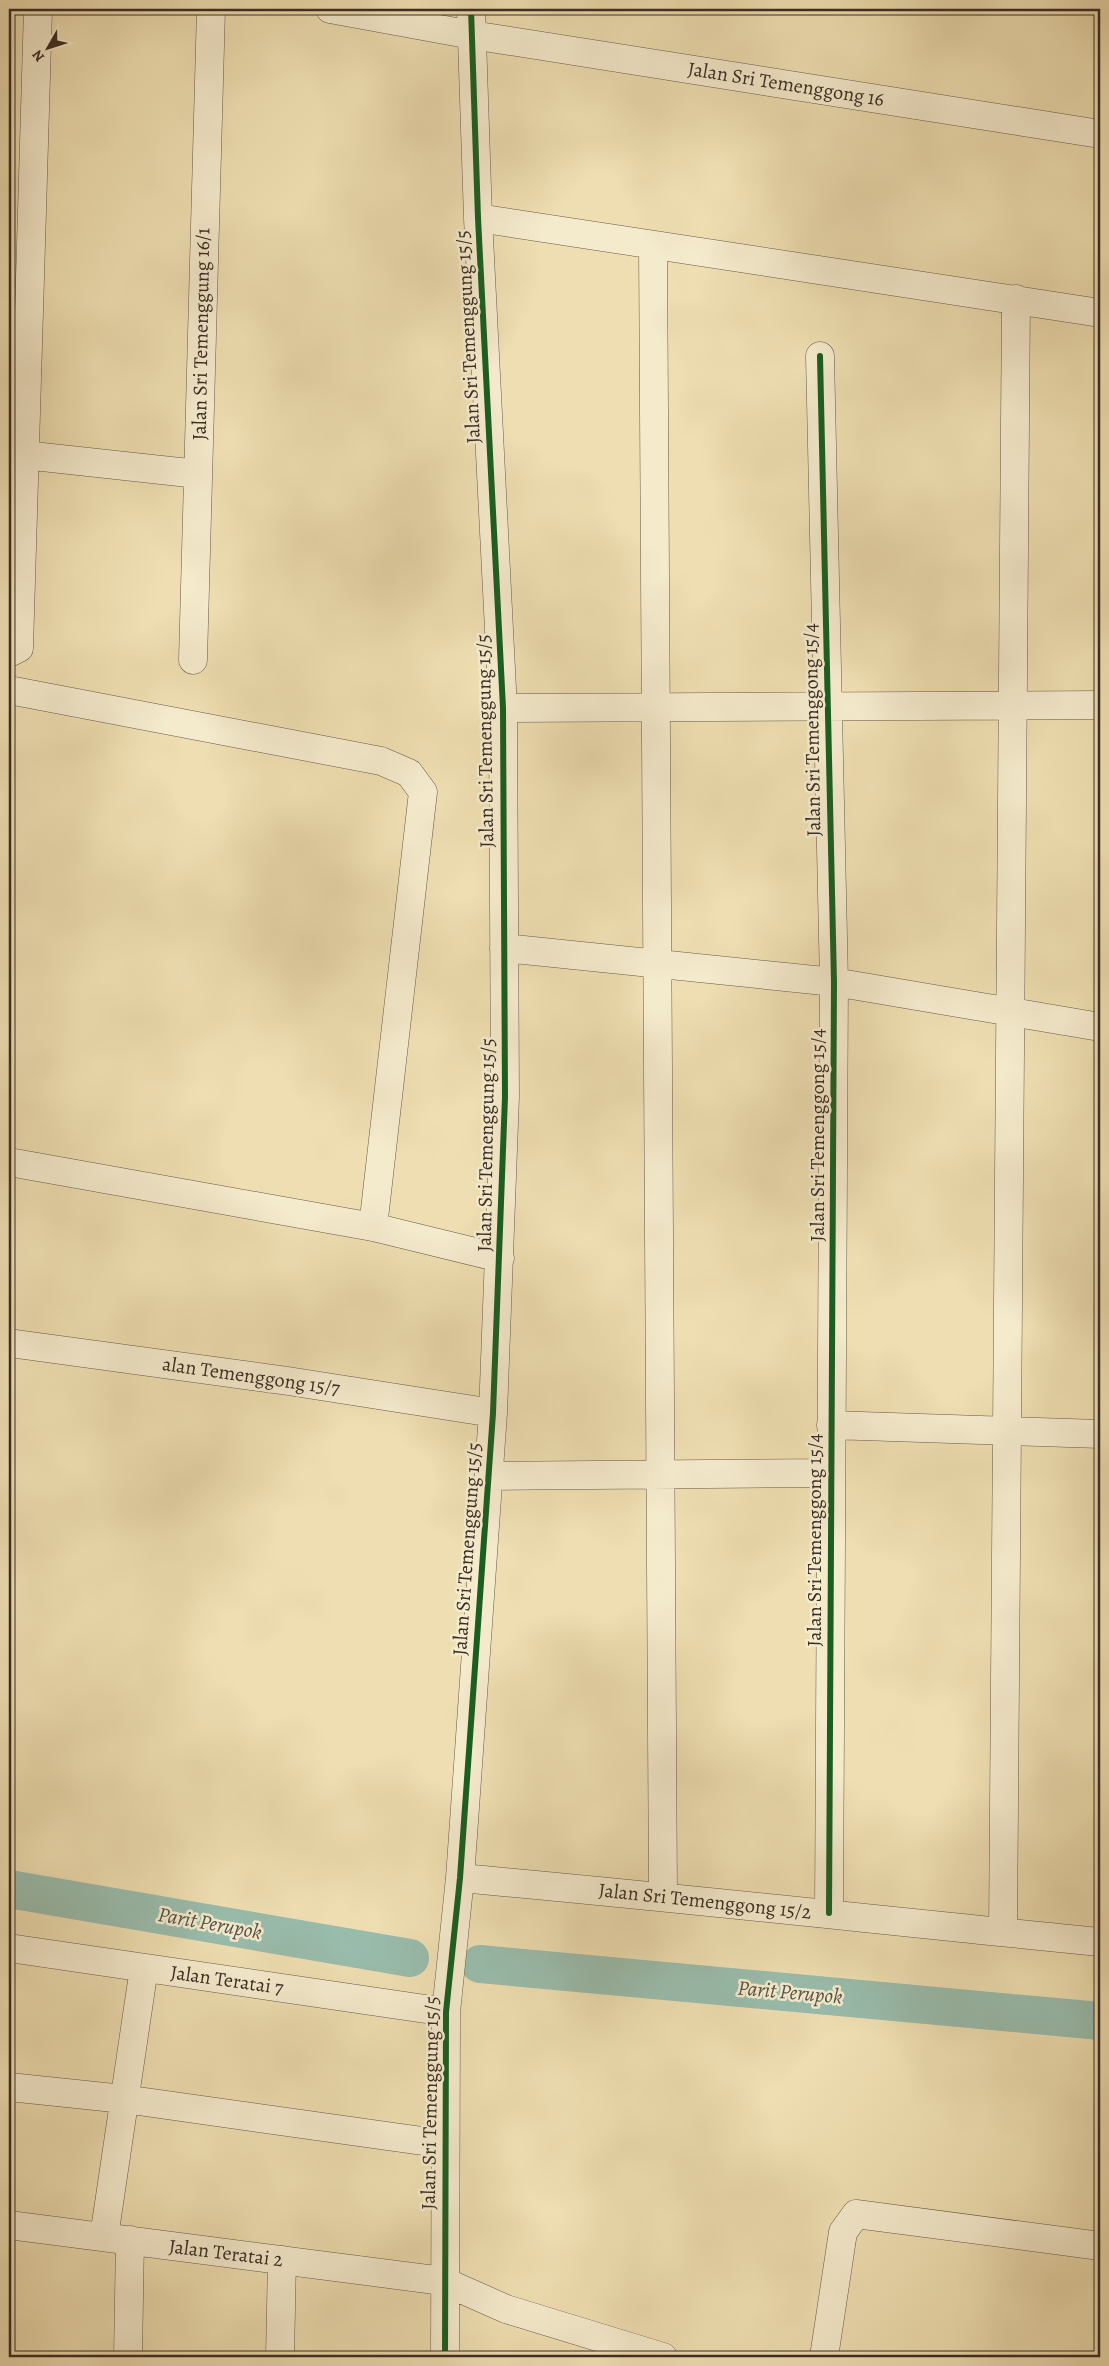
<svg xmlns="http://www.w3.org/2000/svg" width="1109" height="2366" font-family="Alegreya,serif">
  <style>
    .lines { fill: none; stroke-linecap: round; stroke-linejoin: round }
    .canal { stroke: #99bcac; stroke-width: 38 }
    .minor-casing { stroke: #675949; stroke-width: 29 }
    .minor { stroke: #f4eacc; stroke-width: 28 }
    .cycleway-casing { stroke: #f4eacc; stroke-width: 9 }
    .cycleway { stroke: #1b5e20; stroke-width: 6 }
    .labels { text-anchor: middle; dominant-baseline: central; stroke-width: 5; stroke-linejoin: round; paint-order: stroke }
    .street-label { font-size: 20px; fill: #3a2d26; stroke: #f4eacc }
    .water-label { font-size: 21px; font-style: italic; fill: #525148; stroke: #f4eacc }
  </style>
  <rect width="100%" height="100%" fill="#eedeb1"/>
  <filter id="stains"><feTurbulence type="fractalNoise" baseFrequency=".004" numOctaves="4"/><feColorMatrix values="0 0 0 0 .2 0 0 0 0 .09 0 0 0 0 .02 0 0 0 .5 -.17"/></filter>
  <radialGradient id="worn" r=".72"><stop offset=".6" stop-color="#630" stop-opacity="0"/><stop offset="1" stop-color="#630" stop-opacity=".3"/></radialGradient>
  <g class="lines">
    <!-- canal -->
    <path class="canal" d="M9,1889L410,1958
      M480,1964L1100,2021"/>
    <defs>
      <path id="minor" d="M330,9L472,35L1100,134
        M478,218L1100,313
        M653,245L663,1896
        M820,356L834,982L829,1913
        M24,455L198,474
        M9,653L19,648L38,9
        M193,660L211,9
        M9,690L381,761L409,773L423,792L373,1227
        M503,708L1100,705
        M504,948L834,982L1100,1027
        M9,1162L373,1227L500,1258
        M9,1343L288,1381L493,1413
        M831,1425L1100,1434
        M489,1476L831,1473
        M460,1878C673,1897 887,1921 1100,1942
        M1003,1932L1016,299
        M9,1948L446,2012
        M9,2087L124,2099L444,2144
        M9,2225L443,2281L506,2309L663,2357
        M104,2237L144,1968
        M128,2357L130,2240
        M280,2357L282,2260
        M445,2357L446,2012L460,1878L493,1413L505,1097L503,708L478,218L471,9
        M824,2357L843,2232L856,2214L1100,2246"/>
    </defs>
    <!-- minor casing -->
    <use href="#minor" class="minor-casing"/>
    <!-- minor -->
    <use href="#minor" class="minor"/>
    <defs>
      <path id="cycleway" d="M820,356L834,982L829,1913
        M445,2357L446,2012L460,1878L493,1413L505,1097L503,708L478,218L471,9"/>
    </defs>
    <!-- cycleway casing -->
    <use href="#cycleway" class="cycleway-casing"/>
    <!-- cycleway -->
    <use href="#cycleway" class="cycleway"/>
  </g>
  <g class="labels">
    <!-- street labels -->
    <g class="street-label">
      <text transform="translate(786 84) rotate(9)">Jalan Sri Temenggong 16</text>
      <text transform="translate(201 334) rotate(-89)">Jalan Sri Temenggung 16/1</text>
      <text transform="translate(468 337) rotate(-93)">Jalan Sri Temenggung 15/5</text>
      <text transform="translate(812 730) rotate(-91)">Jalan Sri Temenggong 15/4</text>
      <text transform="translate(485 741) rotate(-91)">Jalan Sri Temenggung 15/5</text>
      <text transform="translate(817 1135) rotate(-90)">Jalan Sri Temenggong 15/4</text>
      <text transform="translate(486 1145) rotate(-89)">Jalan Sri Temenggung 15/5</text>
      <text transform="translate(251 1376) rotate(8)">alan Temenggong 15/7</text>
      <text transform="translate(814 1540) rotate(-90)">Jalan Sri Temenggong 15/4</text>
      <text transform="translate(467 1549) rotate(-86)">Jalan Sri Temenggung 15/5</text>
      <text transform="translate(705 1901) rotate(6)">Jalan Sri Temenggong 15/2</text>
      <text transform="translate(227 1980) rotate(8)">Jalan Teratai 7</text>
      <text transform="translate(430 2103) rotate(-89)">Jalan Sri Temenggung 15/5</text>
      <text transform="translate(226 2253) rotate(7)">Jalan Teratai 2</text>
    </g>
    <!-- water labels -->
    <g class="water-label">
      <text transform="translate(210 1923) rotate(10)">Parit Perupok</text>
      <text transform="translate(790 1992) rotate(5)">Parit Perupok</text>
    </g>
  </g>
  <!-- margin -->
  <rect width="1109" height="2366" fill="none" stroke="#eedeb1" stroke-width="30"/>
  <rect x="10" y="10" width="1089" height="2346" fill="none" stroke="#3a2d26" stroke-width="2.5"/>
  <rect x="15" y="15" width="1079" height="2336" fill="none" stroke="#3a2d26"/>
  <!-- north arrow -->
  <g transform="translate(48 48) rotate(231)" stroke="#f4eacc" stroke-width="4" paint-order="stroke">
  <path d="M0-4L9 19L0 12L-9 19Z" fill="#3a2d26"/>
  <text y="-8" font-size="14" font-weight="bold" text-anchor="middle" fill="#3a2d26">N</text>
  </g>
  <rect width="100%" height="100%" filter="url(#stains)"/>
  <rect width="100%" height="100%" fill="url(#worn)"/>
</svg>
